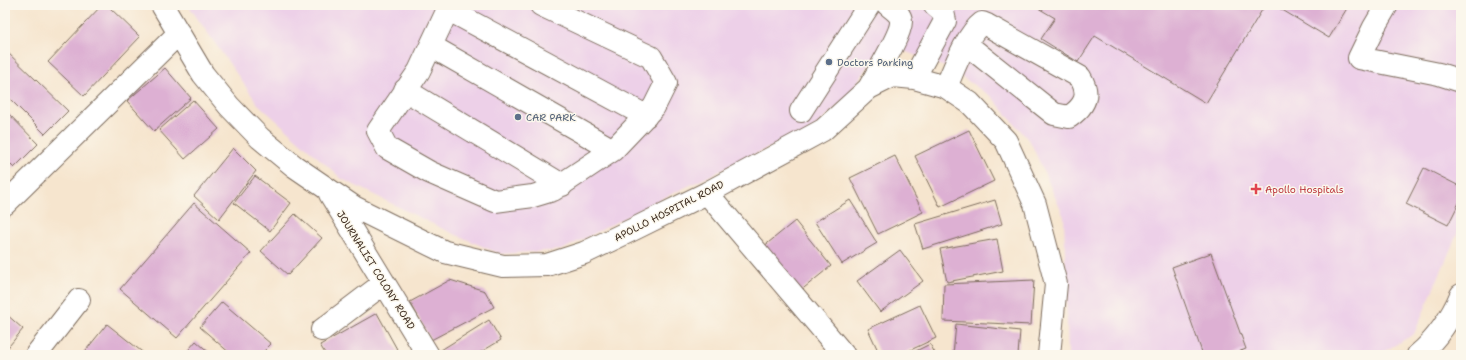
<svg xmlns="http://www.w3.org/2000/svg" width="1466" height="360" font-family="'Shantell Sans',sans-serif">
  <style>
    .built { fill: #edd0e8 }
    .building { fill: #ddb0d3 }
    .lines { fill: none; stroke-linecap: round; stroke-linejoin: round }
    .minor-casing { stroke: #7c6b5c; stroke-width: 24 }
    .minor { stroke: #fff; stroke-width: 22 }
    .service-dot { fill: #5c6f8a; stroke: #fbf7ec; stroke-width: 1.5 }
    .health-dot { fill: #e0444e; stroke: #fbf7ec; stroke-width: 1.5 }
    .labels { text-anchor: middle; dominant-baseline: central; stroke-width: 3; stroke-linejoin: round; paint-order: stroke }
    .service-label { font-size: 10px; fill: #4e5e75; stroke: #fbf7ec; text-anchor: start }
    .health-label { font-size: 10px; fill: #be3a42; stroke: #fbf7ec; text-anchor: start }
    .street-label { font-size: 10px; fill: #3b2a1e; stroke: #fbf7ec }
  </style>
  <rect width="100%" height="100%" fill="#fbf7ec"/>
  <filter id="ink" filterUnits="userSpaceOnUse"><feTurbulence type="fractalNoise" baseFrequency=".025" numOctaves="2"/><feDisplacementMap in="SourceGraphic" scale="8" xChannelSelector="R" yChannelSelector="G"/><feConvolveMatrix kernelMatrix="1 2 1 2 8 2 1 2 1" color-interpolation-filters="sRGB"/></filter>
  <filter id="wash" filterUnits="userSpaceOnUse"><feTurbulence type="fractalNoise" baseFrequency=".012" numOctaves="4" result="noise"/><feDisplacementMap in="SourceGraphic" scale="16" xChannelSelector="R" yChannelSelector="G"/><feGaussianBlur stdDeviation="0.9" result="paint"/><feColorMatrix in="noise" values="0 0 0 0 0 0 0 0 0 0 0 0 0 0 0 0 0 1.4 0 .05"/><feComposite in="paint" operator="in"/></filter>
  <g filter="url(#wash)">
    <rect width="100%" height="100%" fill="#f6e5ce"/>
    <!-- built -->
    <path class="built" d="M188,5H1461V225L1414,334L1378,355H1068L1064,217L1031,143L992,97L950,69L884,43L847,98L803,137L766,149L661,199L562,250L500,254L443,229L342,179L258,104Z
      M1461,335V355H1452Z"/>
    <g id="blocks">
      <!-- building -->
      <path class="building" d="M102,5H107L140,37L84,96L48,62Z
        M1033,5H1265L1206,103L1095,36L1078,62L1041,39L1055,18Z
        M1274,5H1349L1329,38Z
        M5,50L68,111L45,134L5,94Z
        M165,68L191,98L154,131L127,101Z
        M193,100L219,129L185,159L159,130Z
        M5,110L38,144L14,168L5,159Z
        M969,130L994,181L940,207L915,156Z
        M233,148L256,171L219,219L194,196Z
        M895,156L923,212L878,234L850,178Z
        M1424,168L1461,187V199L1448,225L1406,204Z
        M255,176L291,203L270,231L234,203Z
        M850,200L877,243L842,264L815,222Z
        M995,200L1002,224L923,249L915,224Z
        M194,203L251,253L177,338L120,289Z
        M295,214L322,238L288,275L261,251Z
        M795,221L831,266L799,292L763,247Z
        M997,239L1003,271L947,282L940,249Z
        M900,250L923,281L880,312L857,281Z
        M1211,253L1246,349L1230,355H1203L1172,267Z
        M450,280L485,291L494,307L431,340L410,302Z
        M1034,280L1031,325L943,321L944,284Z
        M222,302L271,344L260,355H232L200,327Z
        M920,305L936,338L900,355H880L868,329Z
        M5,313L23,329L5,351Z
        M377,313L398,351L391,355H326L320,345Z
        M489,320L501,340L476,355H444L441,350Z
        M107,324L146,355H82Z
        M956,324L1020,331L1018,355H953Z
        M196,341L212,355H184Z
        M930,344L936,355H908Z"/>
    </g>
  </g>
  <g filter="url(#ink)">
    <use href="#blocks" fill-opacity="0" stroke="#7c6b5c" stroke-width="1"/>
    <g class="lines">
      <defs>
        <path id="minor" d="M162,5L203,74L229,106L260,138L294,166L354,207L445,252L503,266L547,265L584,253L634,229L707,193L823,130L869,88L893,76L914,78L946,87L970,103L1006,141L1035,204L1056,284L1049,355
          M450,5L419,71L378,131L387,148L429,172L495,201L533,196L553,190L613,150L654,107L666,83L651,57L541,5
          M1387,5L1374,27L1359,58L1439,74L1461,81
          M449,10L646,116
          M431,46L613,150
          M914,78L945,21L943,12L935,5
          M946,87C954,69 966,35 982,23L987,25L1080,77C1091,95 1085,106 1069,117L1054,114L966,44
          M869,88C876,75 902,33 901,21C901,14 893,9 888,5
          M405,90L562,185
          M801,111L869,5
          M707,193L844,355
          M330,194L428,355
          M5,204L179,33
          M322,330L384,283
          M36,355L79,300
          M1418,355C1436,340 1452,317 1461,295"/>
      </defs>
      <!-- minor casing -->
      <use href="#minor" class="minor-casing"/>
      <!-- minor -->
      <use href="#minor" class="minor"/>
    </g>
  </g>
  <!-- markers -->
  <g class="service-dot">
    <circle cx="829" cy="62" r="4"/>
    <circle cx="518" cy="117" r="4"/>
  </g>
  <path class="health-dot" d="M1254 183h4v4h4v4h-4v4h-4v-4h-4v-4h4z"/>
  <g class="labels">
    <!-- service labels -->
    <g class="service-label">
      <text x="837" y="62">Doctors Parking</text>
      <text x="526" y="117">CAR PARK</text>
    </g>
    <!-- health labels -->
    <g class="health-label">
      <text x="1265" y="189">Apollo Hospitals</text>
    </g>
    <!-- street labels -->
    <g class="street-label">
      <text transform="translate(669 211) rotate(-27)">APOLLO HOSPITAL ROAD</text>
      <text transform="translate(376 270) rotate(58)">JOURNALIST COLONY ROAD</text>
    </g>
  </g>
  <!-- margin -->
  <rect width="1466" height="360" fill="none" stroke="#fbf7ec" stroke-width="20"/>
</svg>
